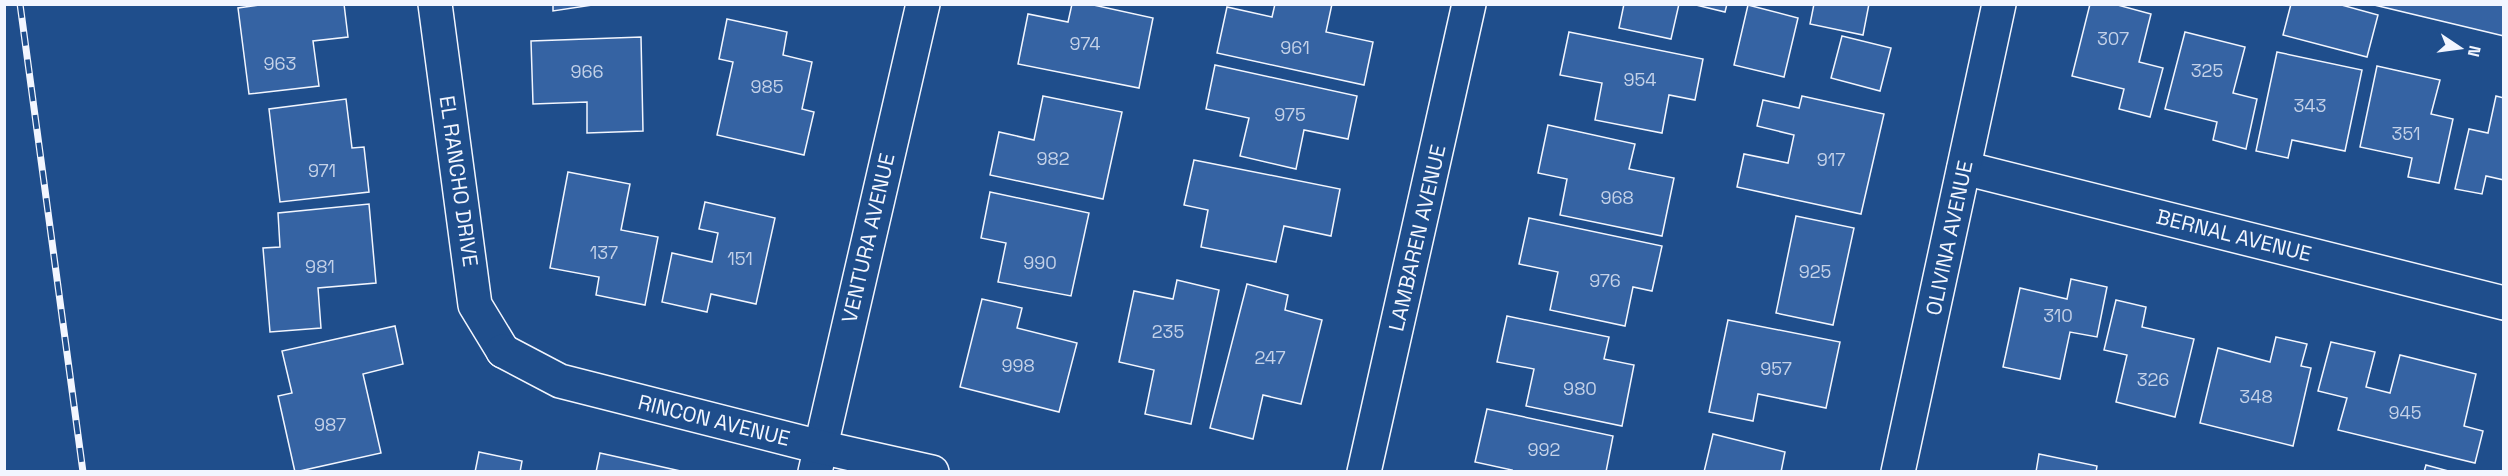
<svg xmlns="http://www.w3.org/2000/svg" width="2508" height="476" font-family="'Space Grotesk',sans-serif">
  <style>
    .building { fill: #3563a3; stroke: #f2f6ff; stroke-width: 1.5 }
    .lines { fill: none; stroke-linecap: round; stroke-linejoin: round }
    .street-casing { stroke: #f2f6ff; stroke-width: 36 }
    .secondary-casing { stroke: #f2f6ff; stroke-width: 36 }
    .street { stroke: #1f4e8c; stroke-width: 33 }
    .secondary { stroke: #1f4e8c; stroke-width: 33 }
    .rail-casing { stroke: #f2f6ff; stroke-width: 7 }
    .rail { stroke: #1f4e8c; stroke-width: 4.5; stroke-dasharray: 14; stroke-linecap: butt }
    .labels { text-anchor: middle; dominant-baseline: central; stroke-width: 4.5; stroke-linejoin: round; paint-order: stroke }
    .number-label { font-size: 18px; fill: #c3d1e8 }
    .street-label { font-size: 21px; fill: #f2f6ff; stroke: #1f4e8c }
  </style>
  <rect width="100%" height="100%" fill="#1f4e8c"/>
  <!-- building -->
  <path class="building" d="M267,4H344L348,37L313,41L319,86L249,94L238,8Z
    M553,4H599L553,11Z
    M1072,4H1089L1153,18L1139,88L1018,64L1028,14L1068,22Z
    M1275,4H1332L1326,32L1373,42L1364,85L1217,53L1227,7L1272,17Z
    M1624,4H1679L1671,39L1619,28Z
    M1692,4H1727L1725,12Z
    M1814,4H1869L1863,35L1810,24Z
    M2090,4H2114L2151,14L2139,62L2163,68L2150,117L2119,109L2124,89L2072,76Z
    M2291,4H2338L2378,15L2367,57L2283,35Z
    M2370,4H2504V36Z
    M1748,5L1798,18L1784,77L1734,65Z
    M727,19L787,32L783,55L812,62L802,109L814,112L804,155L717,135L733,62L719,59Z
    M1569,32L1703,59L1695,100L1669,95L1662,133L1595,120L1602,83L1560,75Z
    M2185,32L2245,47L2233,93L2257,99L2246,149L2213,140L2217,122L2165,109Z
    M1842,36L1891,48L1880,91L1831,78Z
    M641,37L643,131L587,133V102L533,104L531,41Z
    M2277,52L2362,70L2345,151L2292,140L2288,158L2256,151Z
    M1215,65L1357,96L1348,139L1304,130L1296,169L1240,156L1249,118L1206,109Z
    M2377,66L2440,80L2431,114L2453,119L2439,183L2408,177L2412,158L2360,147Z
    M1043,96L1122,112L1103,199L990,175L999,132L1034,140Z
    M1802,96L1884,114L1861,214L1737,187L1744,154L1788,163L1794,135L1757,126L1763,100L1799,108Z
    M2496,96L2504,98V180L2486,176L2482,194L2455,189L2469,129L2488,133Z
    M346,99L352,148L364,147L369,192L280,202L269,109Z
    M1548,125L1635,144L1629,169L1674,178L1662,236L1560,215L1567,179L1538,173Z
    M1194,160L1340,189L1331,236L1284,226L1276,262L1201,247L1208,210L1184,205Z
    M568,172L630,184L621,230L658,237L645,305L596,295L599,277L550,268Z
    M990,192L1089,213L1071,296L998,282L1006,243L981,238Z
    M705,202L775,218L756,304L711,294L707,312L662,302L672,253L712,262L718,233L699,229Z
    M369,204L376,283L318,288L321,328L270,332L263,248L280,247L278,213Z
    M1796,216L1854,228L1833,325L1776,313Z
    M1529,218L1662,246L1652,291L1633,287L1625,326L1550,310L1558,272L1519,264Z
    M2071,279L2107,287L2097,337L2070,332L2060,379L2003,367L2020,288L2067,299Z
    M1177,280L1219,290L1191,424L1145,414L1154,370L1119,362L1134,291L1173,299Z
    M1247,284L1288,295L1285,310L1322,320L1301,404L1263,395L1253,439L1210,428Z
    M982,299L1022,308L1017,328L1077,343L1059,412L960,387Z
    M2116,300L2146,307L2142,327L2194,339L2175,417L2116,402L2127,355L2104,350Z
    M1507,316L1609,337L1604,359L1634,365L1622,426L1526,406L1534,369L1497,362Z
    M1728,320L1840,342L1826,408L1758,394L1753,421L1709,412Z
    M395,326L403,364L363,374L381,453L295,472L278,396L292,393L282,351Z
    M2276,337L2307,344L2301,366L2311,368L2293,446L2200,423L2218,348L2270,362Z
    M2331,342L2375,352L2366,387L2390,393L2400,355L2476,374L2464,426L2483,431L2475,463L2338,430L2347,398L2318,391Z
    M1487,409L1613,436L1606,472H1511L1512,470L1475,462Z
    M1713,434L1785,452L1781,472H1704Z
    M479,452L522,461L520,472H475Z
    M600,453L685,472H596Z
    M2039,454L2097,466L2096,472H2036Z
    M2426,465L2452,472H2424Z"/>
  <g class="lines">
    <defs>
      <path id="street" d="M435,4L475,305L503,351
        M1964,168L2504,303
        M815,472L923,4
        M1364,472L1469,4"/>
      <path id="secondary" d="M503,351L560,381L820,447L932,472
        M1898,472L1999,4"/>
    </defs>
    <!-- street casing -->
    <use href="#street" class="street-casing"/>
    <!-- secondary casing -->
    <use href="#secondary" class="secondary-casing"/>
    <!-- street -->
    <use href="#street" class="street"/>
    <!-- secondary -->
    <use href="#secondary" class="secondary"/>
    <defs>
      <path id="rail" d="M20,4L83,472"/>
    </defs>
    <!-- rail casing -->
    <use href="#rail" class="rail-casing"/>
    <!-- rail -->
    <use href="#rail" class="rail"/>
  </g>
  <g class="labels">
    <!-- number labels -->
    <g class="number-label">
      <text x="2113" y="38">307</text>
      <text x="1085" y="43">974</text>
      <text x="1295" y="47">961</text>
      <text x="280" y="63">963</text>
      <text x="2207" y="70">325</text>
      <text x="587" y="71">966</text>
      <text x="1640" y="79">954</text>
      <text x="767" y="86">985</text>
      <text x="2310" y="105">343</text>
      <text x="1290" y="114">975</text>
      <text x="2406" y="133">351</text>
      <text x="1053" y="158">982</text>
      <text x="1831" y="159">917</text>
      <text x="322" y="170">971</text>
      <text x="1617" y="197">968</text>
      <text x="604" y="252">137</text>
      <text x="740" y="258">151</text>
      <text x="1040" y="262">990</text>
      <text x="320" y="266">981</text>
      <text x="1815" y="271">925</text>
      <text x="1605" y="280">976</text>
      <text x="2058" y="315">310</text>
      <text x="1168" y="331">235</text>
      <text x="1270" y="357">247</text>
      <text x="1018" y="365">998</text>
      <text x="1776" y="368">957</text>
      <text x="2153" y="379">326</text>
      <text x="1580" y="388">980</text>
      <text x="2256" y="396">348</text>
      <text x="2405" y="412">945</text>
      <text x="330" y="424">987</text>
      <text x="1544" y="449">992</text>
    </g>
    <!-- street labels -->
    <g class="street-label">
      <text transform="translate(459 181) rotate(82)">EL RANCHO DRIVE</text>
      <text transform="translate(2234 235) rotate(14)">BERNAL AVENUE</text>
      <text transform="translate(868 238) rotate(-77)">VENTURA AVENUE</text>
      <text transform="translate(1417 238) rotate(-77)">LAMBAREN AVENUE</text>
      <text transform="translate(1949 238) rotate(-78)">OLIVINA AVENUE</text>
      <text transform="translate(714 420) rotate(14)">RINCON AVENUE</text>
    </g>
  </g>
  <!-- border -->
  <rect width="2508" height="476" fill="none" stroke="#f2f6ff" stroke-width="12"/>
  <!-- north arrow -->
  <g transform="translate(2460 48) rotate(103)" stroke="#1f4e8c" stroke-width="4.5" paint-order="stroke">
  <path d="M0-4.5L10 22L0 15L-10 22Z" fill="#f2f6ff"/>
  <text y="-9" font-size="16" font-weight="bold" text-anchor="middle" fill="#f2f6ff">N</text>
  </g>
</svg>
